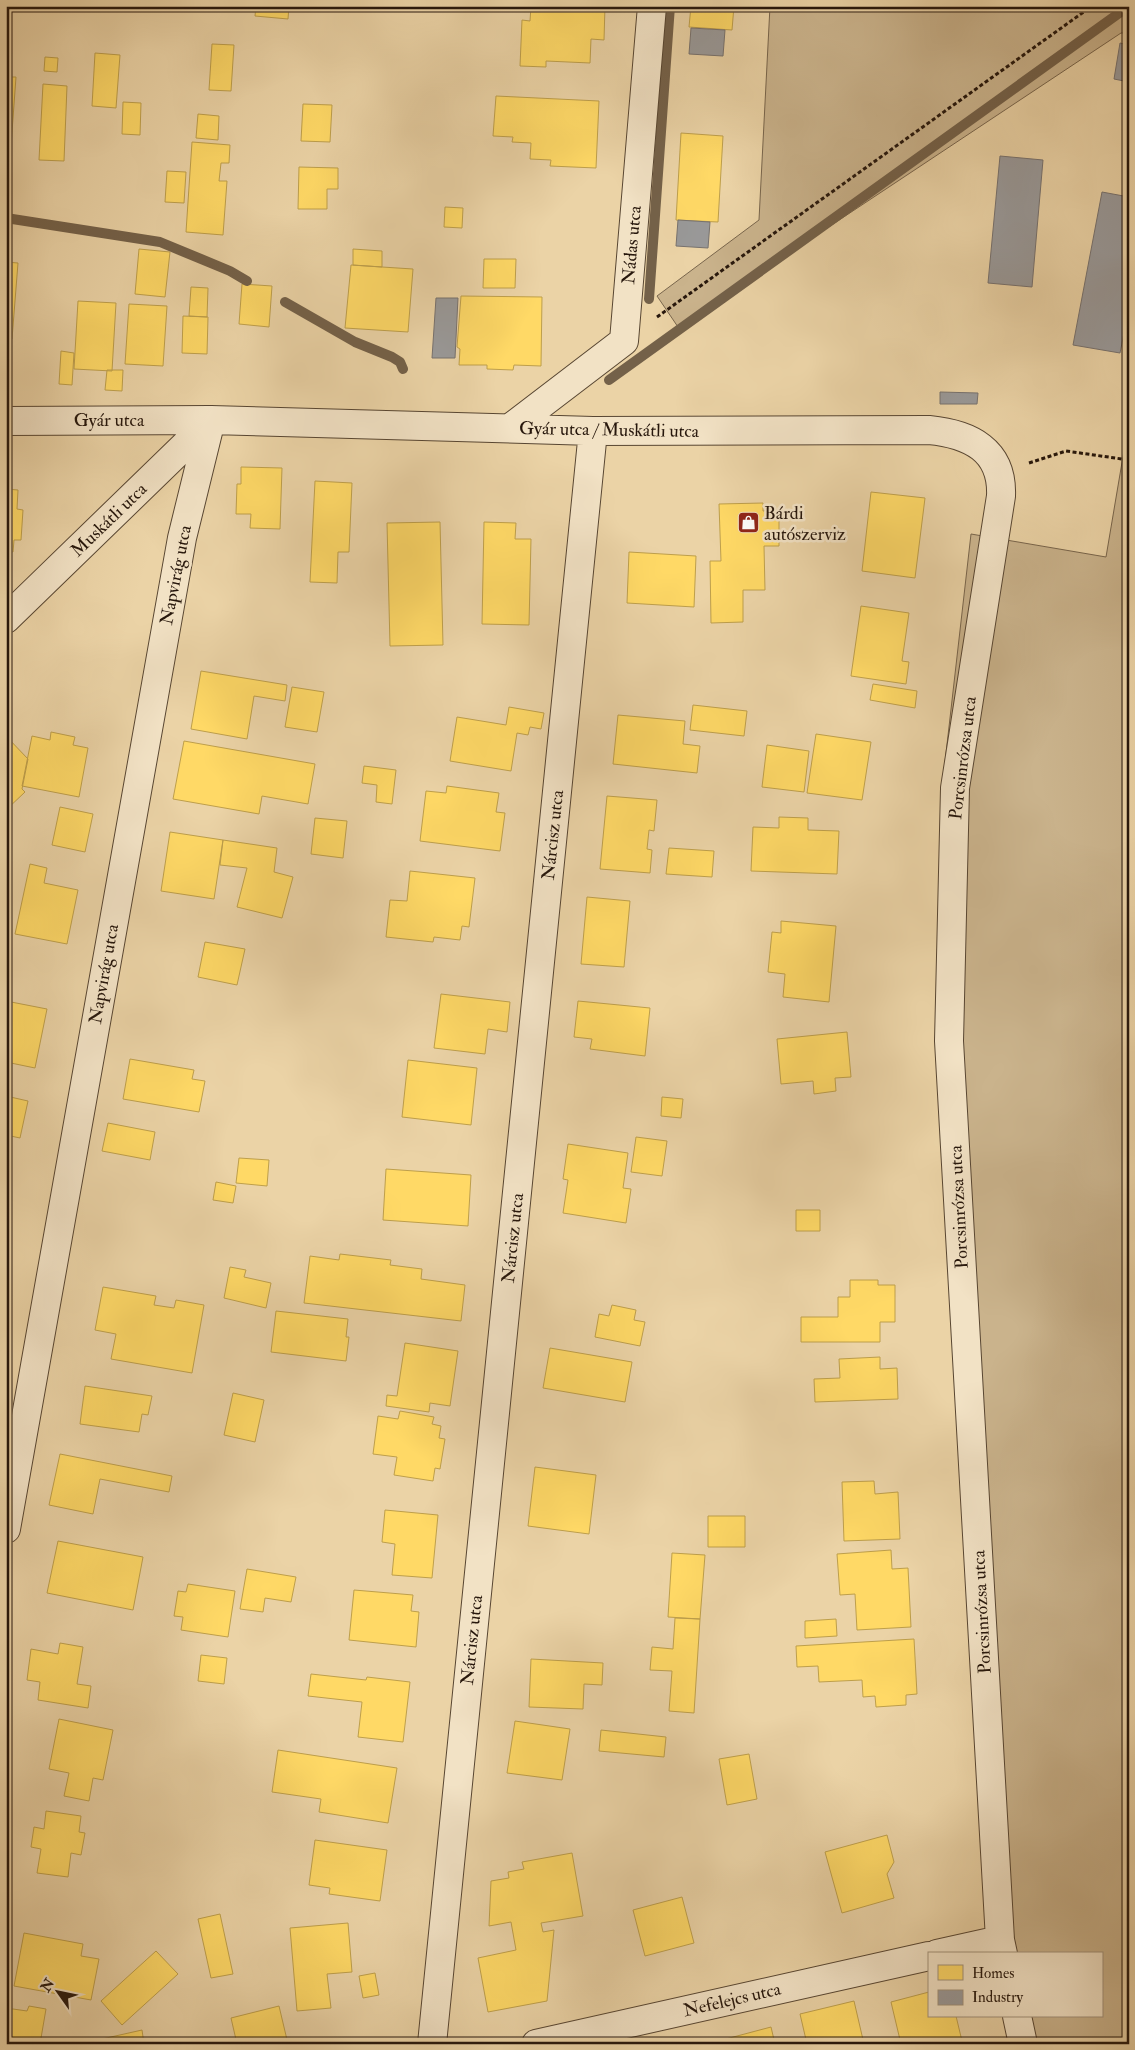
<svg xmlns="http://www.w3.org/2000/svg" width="1135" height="2050" font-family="'IM FELL Double Pica',serif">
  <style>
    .green { fill: #cab38c; stroke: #78654c }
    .homes { fill: #ffd966; stroke: #be9f4b }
    .industry { fill: #999; stroke: #77726f }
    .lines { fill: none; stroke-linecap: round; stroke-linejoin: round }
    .stream { stroke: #746149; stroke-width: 10 }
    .minor-casing { stroke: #584632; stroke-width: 30 }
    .path { stroke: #27170c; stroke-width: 3; stroke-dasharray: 4 2.5; stroke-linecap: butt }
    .minor { stroke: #f2e2c5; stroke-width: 28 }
    .labels { text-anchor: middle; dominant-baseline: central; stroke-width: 5; stroke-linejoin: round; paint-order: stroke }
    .street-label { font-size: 18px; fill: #27170c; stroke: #f2e2c5 }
    .poi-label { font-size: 18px; fill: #27170c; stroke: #f2e2c5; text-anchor: start }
  </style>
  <rect width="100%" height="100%" fill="#ebd3a6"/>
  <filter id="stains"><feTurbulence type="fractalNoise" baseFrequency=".004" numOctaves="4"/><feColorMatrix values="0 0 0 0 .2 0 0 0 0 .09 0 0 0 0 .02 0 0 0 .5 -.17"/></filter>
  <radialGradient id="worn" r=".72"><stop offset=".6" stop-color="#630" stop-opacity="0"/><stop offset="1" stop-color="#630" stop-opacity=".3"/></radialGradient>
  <!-- green -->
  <path class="green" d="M770,6H1129V33H1121L678,327L657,296L759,220Z
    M1129,421V2044H1032L1028,2016H1101V1954H1017L1007,1899L941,797L971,534L1106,557Z"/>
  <!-- homes -->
  <path class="homes" d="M256,6H289L288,19L255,16Z
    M531,6H605L604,40L591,39L590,63L546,61V67L520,66L522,20L530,21Z
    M691,6H734L732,30L689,27Z
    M212,44L234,45L231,91L209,90Z
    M95,53L120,55L116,108L92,106Z
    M45,57L58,58L57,72L44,71Z
    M6,77H16L9,173H6Z
    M43,84L67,86L64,161L39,160Z
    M496,96L599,101L596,168L550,166L551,160L530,159L531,143L512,142L513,137L493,136Z
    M123,102L141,103L140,135L122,134Z
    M303,104L332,105L330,142L301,141Z
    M198,114L219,116L218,140L196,138Z
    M681,133L723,136L718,222L676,220Z
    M192,142L230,145L229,163H221L219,181H227L223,235L186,232Z
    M299,167L338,168V189H327V209H298Z
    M167,171L186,172L184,203L165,202Z
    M445,207L463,208L462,228L444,227Z
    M139,249L170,252L165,297L135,294Z
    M353,249L382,251V267L353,265Z
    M484,259H516L515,288H483Z
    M6,262L18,263L12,339L6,338Z
    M351,265L413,269L408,332L345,328Z
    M242,284L272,286L269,327L239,324Z
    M191,287L208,288L207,317L189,316Z
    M461,296L542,297L541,366L514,365L513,370L487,369V365H459L460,349L457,347Z
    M78,301L116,303L112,371L74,369Z
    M129,304L167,306L163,366L125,364Z
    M183,316L208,317L207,354L182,353Z
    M61,351L74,353L72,385L59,384Z
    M107,370H123L122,391L105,390Z
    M241,467L282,468L280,529L250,528L251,514H236L237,484H241Z
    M315,481L352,483L349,552H338L337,583L310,582Z
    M6,489L18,490L17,509L23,510L21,540H14L13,552L6,551Z
    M871,492L925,498L915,578L862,571Z
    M763,503V511L779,510V546H764L765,590H743V622L711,623L710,561H721L719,504Z
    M440,522L443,645L390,646L387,523Z
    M484,522L516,523L515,539H531L529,625L482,624Z
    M629,552L696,556L694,607L627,603Z
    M861,606L909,613L902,661L909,662L906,684L851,676Z
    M201,671L287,685L285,701L254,696L247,739L191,729Z
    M873,684L917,691L915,708L870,700Z
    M292,687L324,692L317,732L285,727Z
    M693,705L747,711L744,736L690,730Z
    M509,707L544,713L541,729L530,727L528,735L517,733L511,771L450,761L457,717L506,725Z
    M618,715L685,721L683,744L700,746L697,773L613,764Z
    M51,732L75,737L73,745L88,748L79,797L22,786L32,736L50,740Z
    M816,734L871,742L862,800L807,793Z
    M6,736L28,759L22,789L25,792L6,810Z
    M184,741L315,764L308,804L262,796L259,814L173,799Z
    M767,745L809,751L804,792L762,787Z
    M364,766L396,770L392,804L376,802L377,785L362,783Z
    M447,786L499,793L496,812L505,813L500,851L420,841L426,791L446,793Z
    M607,796L657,800L654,831L649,830L647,849L652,850L650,873L600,869Z
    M60,807L93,814L85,852L52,845Z
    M779,817L808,818V830L839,831L837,874L751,871L753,827L779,828Z
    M315,818L347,821L343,858L311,854Z
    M170,832L223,840L214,899L161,891Z
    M223,840L277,848L274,872L293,877L282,918L237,907L247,868L220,865Z
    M669,848L714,851L712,877L666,874Z
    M30,864L47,868L44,883L78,890L67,944L15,934Z
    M410,871L475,878L469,927L462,926L460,940L434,937L433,942L386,937L390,900L407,901Z
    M587,897L630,901L624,967L581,964Z
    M781,921L836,926L829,1002L783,997L785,974L768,972L772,932L781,933Z
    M205,942L245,949L237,985L198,977Z
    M441,994L510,1002L507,1032L488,1029L485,1054L434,1048Z
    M6,1001L47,1009L35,1068L6,1062Z
    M578,1001L650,1008L645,1056L590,1049L592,1039L574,1037Z
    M847,1032L851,1077L835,1078L836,1091L814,1094L813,1081L781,1084L777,1039Z
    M130,1059L194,1070L192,1079L205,1081L199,1112L123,1099Z
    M408,1060L477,1068L471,1125L402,1117Z
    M6,1096L28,1101L20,1138L6,1135Z
    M662,1097L683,1099L681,1118L661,1116Z
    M108,1123L155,1132L150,1160L102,1151Z
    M636,1137L667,1141L662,1176L631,1172Z
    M568,1144L628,1153L623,1188L631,1189L626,1223L563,1213L568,1180L563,1179Z
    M239,1158L269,1160L267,1186L236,1183Z
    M386,1169L471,1175L468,1226L383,1220Z
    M216,1182L236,1186L233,1203L213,1200Z
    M796,1210H820V1231H796Z
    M340,1254L391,1260L390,1265L422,1269L421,1279L465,1285L461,1321L304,1303L310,1256L339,1260Z
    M230,1267L246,1270L244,1277L271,1283L266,1308L224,1298Z
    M850,1280H878V1285H895V1322H880V1342H801V1317H838V1297H850Z
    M103,1287L156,1296L154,1305L174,1308L176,1300L204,1305L192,1373L111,1359L116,1334L95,1330Z
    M612,1305L636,1310L634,1320L645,1322L640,1346L595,1337L599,1314L609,1316Z
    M276,1311L348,1319L346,1337H349L346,1361L271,1352Z
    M405,1343L458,1351L450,1406L430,1403L429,1412L386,1406L387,1395L397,1396Z
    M550,1348L632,1362L625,1402L543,1388Z
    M880,1357V1369L897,1368L898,1399L815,1402L814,1379L840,1378L839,1359Z
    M85,1386L152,1396L148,1415L142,1414L139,1432L80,1424Z
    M233,1393L264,1400L255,1442L224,1435Z
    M400,1411L434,1417L432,1424L441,1426L439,1438L445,1439L440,1469L435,1468L433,1481L394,1475L397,1457L373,1454L378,1416L398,1419Z
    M60,1454L172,1476L169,1492L100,1479L93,1514L49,1505Z
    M535,1467L596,1475L589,1534L528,1526Z
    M874,1481L875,1494L898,1492L900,1539L844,1541L842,1482Z
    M385,1510L438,1515L432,1578L392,1575L395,1544L382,1542Z
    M708,1516H745V1547H708Z
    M58,1541L143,1557L133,1610L47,1593Z
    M891,1550L892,1569L908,1568L911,1627L857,1630L855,1594L840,1595L837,1554Z
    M672,1553L705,1555L700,1619L668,1617Z
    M247,1569L296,1577L291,1602L265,1598L263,1612L240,1609Z
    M188,1584L235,1591L228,1637L181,1630L183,1617L174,1616L178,1591L186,1592Z
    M354,1590L413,1595L411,1611L419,1612L416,1647L349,1640Z
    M675,1618L700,1619L694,1713L669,1711L672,1671L650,1670L652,1647L673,1649Z
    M836,1619L837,1636L805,1638V1621Z
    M914,1639L917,1694L906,1695V1705L876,1707L875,1696L863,1697L862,1680L819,1682L818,1666L797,1667L796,1646Z
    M60,1643L83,1647L77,1684L91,1686L88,1708L38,1700L40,1682L27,1680L31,1649L58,1654Z
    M201,1655L227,1658L224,1684L198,1681Z
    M531,1659L603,1663L602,1685L584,1684L583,1709L529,1707Z
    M311,1674L366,1680L367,1677L410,1682L403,1742L358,1737L362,1702L308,1696Z
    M59,1719L113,1730L103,1780L93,1778L89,1801L64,1796L69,1773L49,1769Z
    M515,1721L570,1729L562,1780L507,1773Z
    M601,1730L666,1737L664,1757L599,1751Z
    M278,1750L397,1768L388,1823L319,1812L321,1799L272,1792Z
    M749,1754L757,1799L727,1805L719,1759Z
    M46,1811L81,1816L79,1832L85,1833L81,1855L71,1853L68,1877L37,1873L41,1849L31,1847L34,1827L44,1829Z
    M887,1835L894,1862L887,1874L894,1898L842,1913L825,1852Z
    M315,1840L387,1850L380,1901L329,1894L330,1888L309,1885Z
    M572,1853L583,1916L541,1923L543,1932L554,1930L547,2001L488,2012L478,1958L516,1950L511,1922L489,1926L491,1881L509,1878L508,1872L524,1869L522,1862Z
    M682,1897L694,1943L645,1956L633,1910Z
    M220,1914L233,1974L211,1978L198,1919Z
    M348,1923L352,1972L327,1974L331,2008L297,2011L290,1928Z
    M24,1933L83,1944L81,1956L99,1959L91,2000L14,1986Z
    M156,1951L178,1974L122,2025L101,2001Z
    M375,1973L379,1995L363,1998L359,1976Z
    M929,1992V2016H956L962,2041L953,2044H901L891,2002Z
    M854,2001L864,2044H807L800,2014Z
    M29,2006L46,2009L40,2044H6V2008L27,2011Z
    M279,2006L288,2044H237L231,2018Z
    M771,2027L775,2044H724L722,2040Z
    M142,2030L144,2044H94L93,2041Z"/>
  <!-- industry -->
  <path class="industry" d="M691,28L725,30L723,56L689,54Z
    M1120,43L1129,45V82L1114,79Z
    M1000,156L1043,160L1032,287L988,283Z
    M1102,192L1129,197V308L1120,353L1073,345Z
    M678,220L710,222L708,248L676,246Z
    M436,298H458L455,358H432Z
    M940,392L978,393L977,404H940Z"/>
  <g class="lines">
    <!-- stream -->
    <path class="stream" d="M6,218L160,242L230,271L247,281
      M649,299L670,6
      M285,302L355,342L392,357L400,362L403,369
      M609,380L1129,6"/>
    <defs>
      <path id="minor" d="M6,421L211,420L593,431L929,430C970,434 1003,450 1001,496L955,788L949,1041L1000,1940L1003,1954
        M510,428L624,341L652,6
        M6,619L211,420
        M6,1529L182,538L211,420
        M937,1954L1000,1940
        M1017,2016L1023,2044
        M432,2044L593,431
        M536,2044L929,1956"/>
    </defs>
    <!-- minor casing -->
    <use href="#minor" class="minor-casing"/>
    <!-- path -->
    <path class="path" d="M657,317L1092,6
      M1029,463L1066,451L1129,460"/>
    <!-- minor -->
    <use href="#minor" class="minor"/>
  </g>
  <!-- icons -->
  <defs>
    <symbol id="shop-square" viewBox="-11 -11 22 22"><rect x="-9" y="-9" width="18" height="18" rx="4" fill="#8f2418" stroke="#f2e2c5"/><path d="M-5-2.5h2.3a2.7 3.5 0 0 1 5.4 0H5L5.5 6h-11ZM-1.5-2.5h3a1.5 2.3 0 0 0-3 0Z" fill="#fff"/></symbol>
  </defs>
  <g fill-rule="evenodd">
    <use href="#shop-square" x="736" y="510" width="25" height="25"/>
  </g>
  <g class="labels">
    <!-- street labels -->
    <g class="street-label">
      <text transform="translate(632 245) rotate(-85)">Nádas utca</text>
      <text x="109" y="420">Gyár utca</text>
      <text transform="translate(609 430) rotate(1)">Gyár utca / Muskátli utca</text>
      <text transform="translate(109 520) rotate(-44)">Muskátli utca</text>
      <text transform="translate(176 575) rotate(-79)">Napvirág utca</text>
      <text transform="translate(963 758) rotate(-83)">Porcsinrózsa utca</text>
      <text transform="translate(553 835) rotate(-84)">Nárcisz utca</text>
      <text transform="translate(104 974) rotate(-80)">Napvirág utca</text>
      <text transform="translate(959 1207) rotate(-93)">Porcsinrózsa utca</text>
      <text transform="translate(513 1238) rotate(-84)">Nárcisz utca</text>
      <text transform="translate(982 1612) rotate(-93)">Porcsinrózsa utca</text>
      <text transform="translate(472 1640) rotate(-84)">Nárcisz utca</text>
      <text transform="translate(732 2000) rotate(-13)">Nefelejcs utca</text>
    </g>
    <!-- poi labels -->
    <g class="poi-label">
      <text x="764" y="513">Bárdi<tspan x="764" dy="21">autószerviz</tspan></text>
    </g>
  </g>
  <!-- margin -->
  <rect width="1135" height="2050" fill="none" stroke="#ebd3a6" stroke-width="25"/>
  <rect x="8" y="8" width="1120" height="2035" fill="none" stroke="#27170c" stroke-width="2.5"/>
  <rect x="12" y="12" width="1110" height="2025" fill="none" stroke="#27170c"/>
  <!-- legend -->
  <rect x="928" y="1952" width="175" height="65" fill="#f2e2c5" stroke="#a1917b"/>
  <rect x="938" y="1965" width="25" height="15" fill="#ffd966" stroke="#a1917b"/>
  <text x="972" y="1978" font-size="15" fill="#27170c">Homes</text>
  <rect x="938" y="1990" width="25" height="15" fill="#999999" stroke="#a1917b"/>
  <text x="972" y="2002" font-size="15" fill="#27170c">Industry</text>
  <!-- north arrow -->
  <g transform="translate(58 1992) rotate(303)" stroke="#f2e2c5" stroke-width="4" paint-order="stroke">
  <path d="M0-4L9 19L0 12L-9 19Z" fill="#27170c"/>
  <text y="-8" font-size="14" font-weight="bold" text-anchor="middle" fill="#27170c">N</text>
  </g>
  <rect width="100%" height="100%" filter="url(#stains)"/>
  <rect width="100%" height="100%" fill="url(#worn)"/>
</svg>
